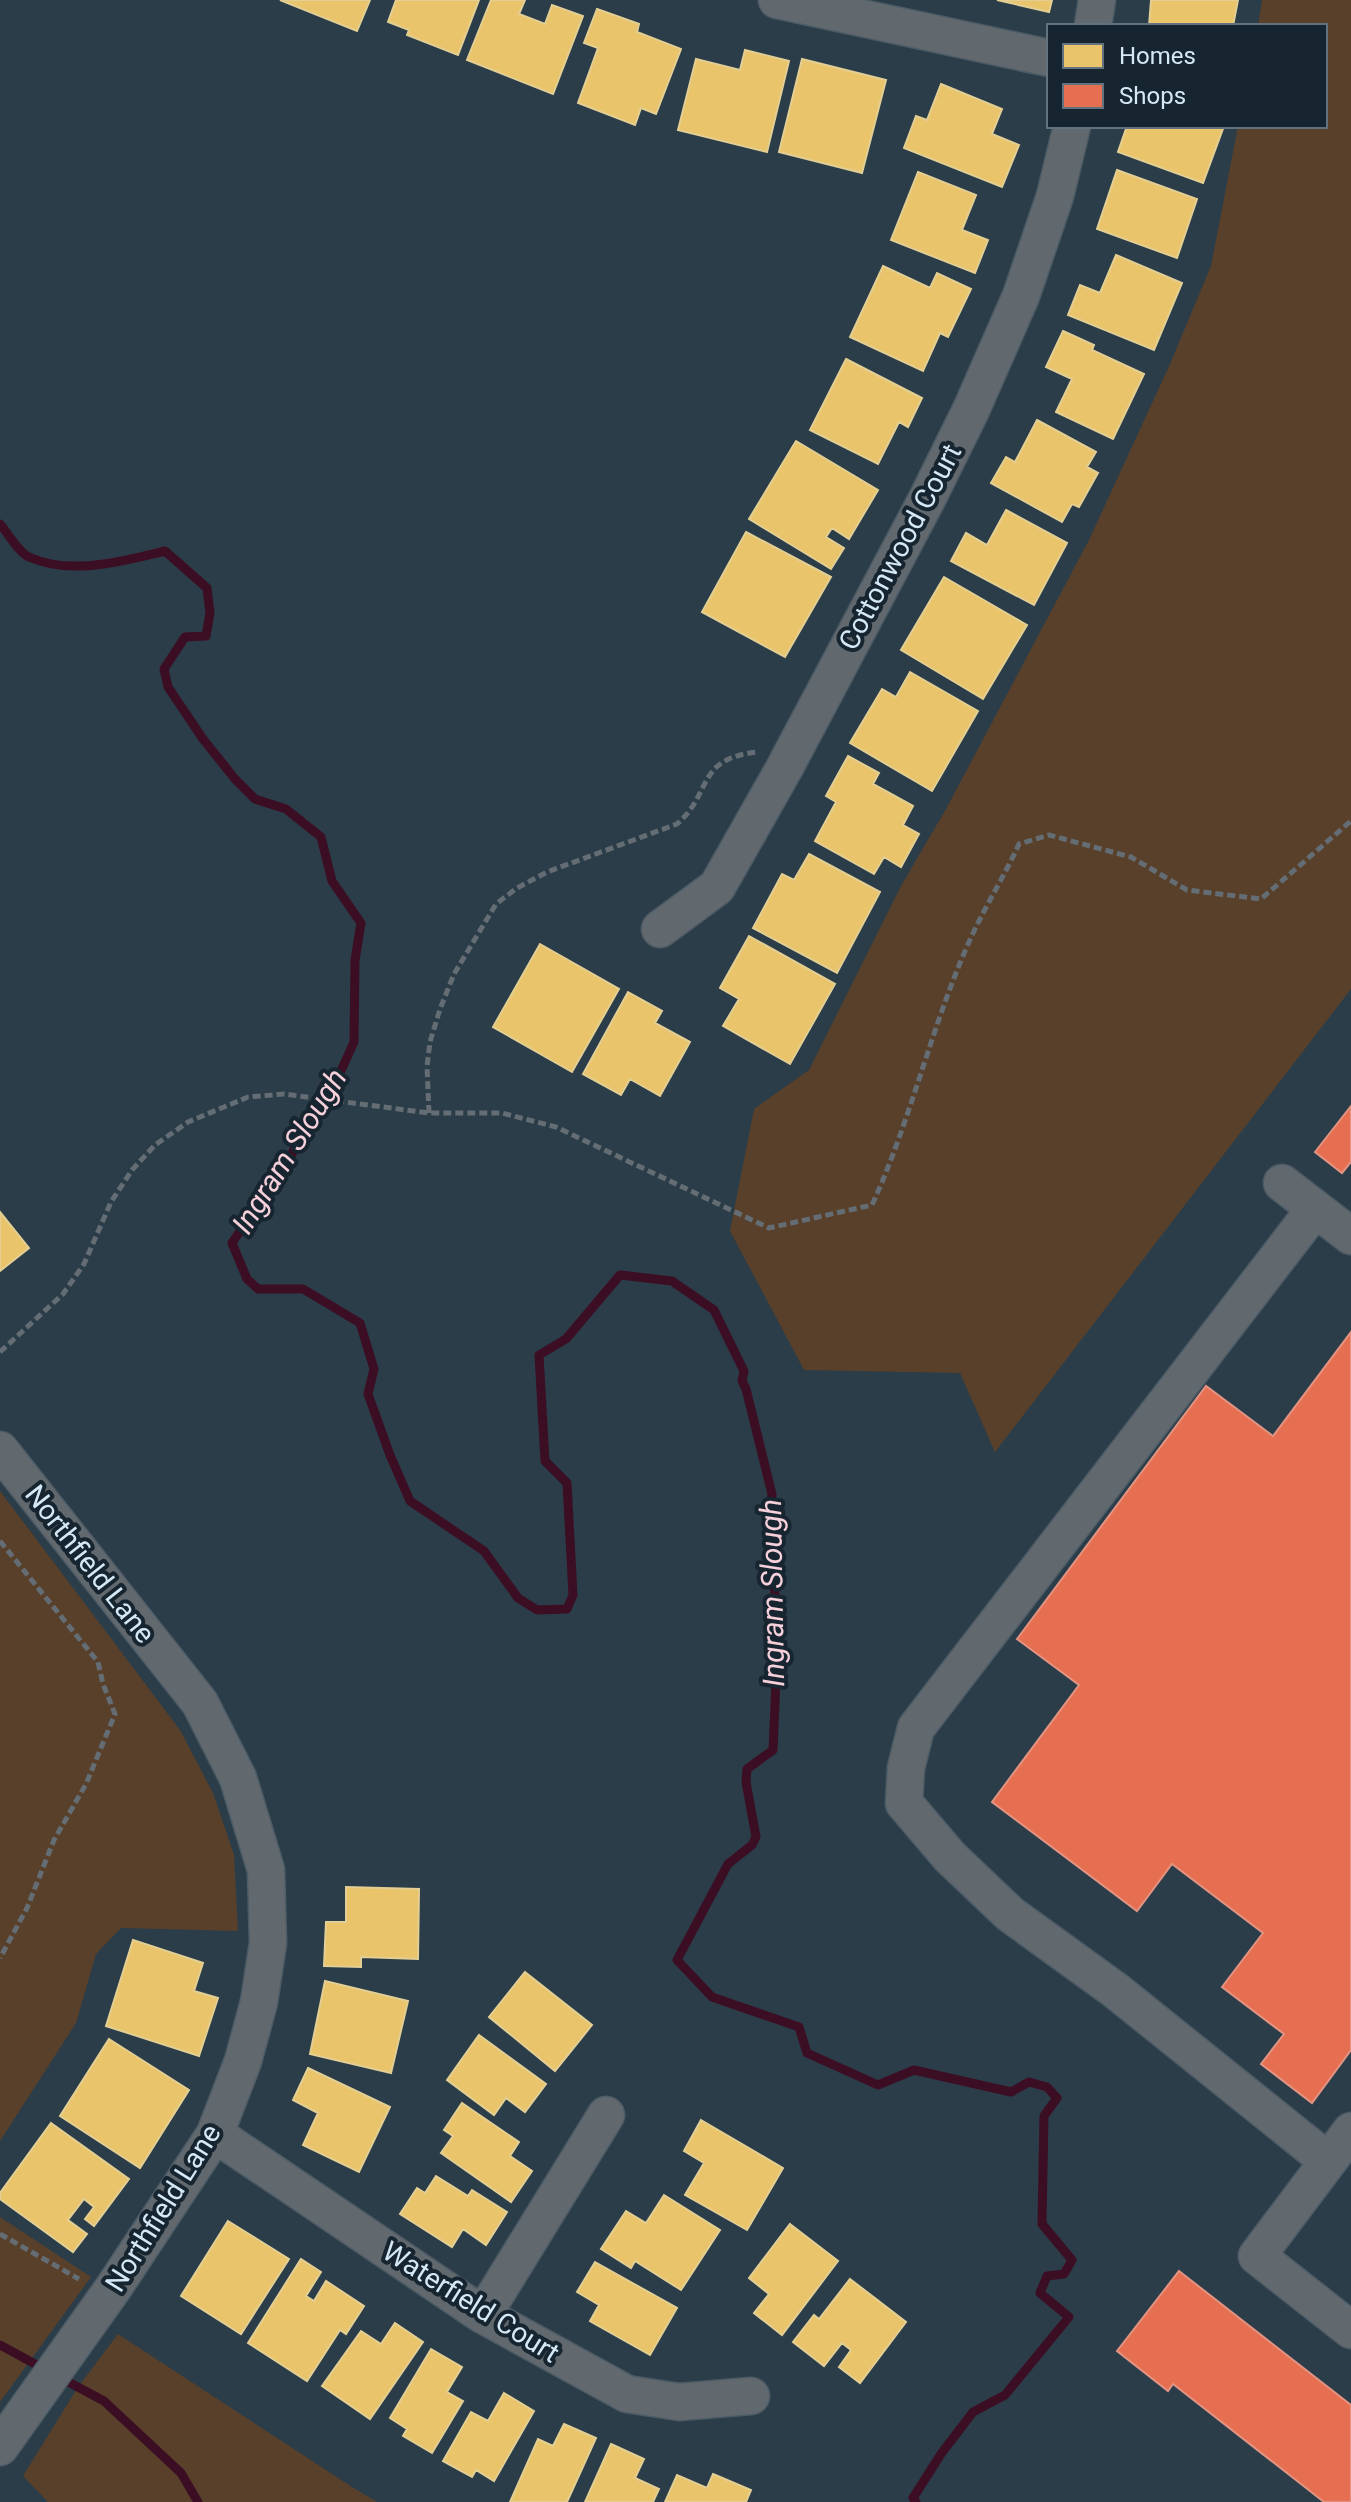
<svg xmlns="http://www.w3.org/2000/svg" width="1351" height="2502" font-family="Roboto,sans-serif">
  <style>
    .green { fill: #58402b }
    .homes { fill: #e9c46a; stroke: #e3cf94; stroke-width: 2 }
    .shops { fill: #e76f51; stroke: #e29382; stroke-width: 2 }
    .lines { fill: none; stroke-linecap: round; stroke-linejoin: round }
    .stream { stroke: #3c0e24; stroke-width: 9 }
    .minor-casing { stroke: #4c5b66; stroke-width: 39 }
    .path { stroke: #656d74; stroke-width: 5; stroke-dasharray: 8 4; stroke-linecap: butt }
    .minor { stroke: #62696e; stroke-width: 36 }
    .labels { text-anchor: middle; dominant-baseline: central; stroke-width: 8; stroke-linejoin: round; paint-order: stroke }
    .street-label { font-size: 28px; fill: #d5e8f6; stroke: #16252f }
    .water-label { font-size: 30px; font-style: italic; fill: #f6d0da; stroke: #16252f }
  </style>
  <rect width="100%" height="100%" fill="#2b3d49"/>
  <!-- green -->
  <path class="green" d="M1262,0H1351V989L995,1452L960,1373L804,1370L730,1231L754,1109L809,1070L901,886L946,809L1089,540L1170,364L1211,266L1238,126H1325V26H1258Z
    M0,1491L180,1730L213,1793L234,1855L238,1931L121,1928L96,1954L76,2023L0,2141Z
    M0,2217L91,2277L0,2402Z
    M118,2334L352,2487L377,2502H48L23,2476L78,2387Z"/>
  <!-- homes -->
  <path class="homes" d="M280,0H370L357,31Z
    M396,0H479L458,55L407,35L409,30L388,22Z
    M491,0H525L519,14L545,24L552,5L583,16L553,94L467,60Z
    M997,0H1052L1049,12Z
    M1151,0H1238L1233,26H1149Z
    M597,9L639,24L637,32L681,49L656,114L641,108L635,125L578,103L598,48L584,43Z
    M745,50L789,61L767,152L678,130L696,59L740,70Z
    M802,59L886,80L862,173L779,152Z
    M941,84L1002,109L992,134L1019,145L1002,187L904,148L916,116L927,120Z
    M1127,126H1224L1203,183L1118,152Z
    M1117,170L1197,199L1177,258L1097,229Z
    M918,172L976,195L962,230L988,240L975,273L891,240Z
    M1116,255L1182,283L1154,350L1068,315L1080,285L1100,293Z
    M883,266L930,288L937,273L971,289L948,337L940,333L923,371L850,337Z
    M1063,331L1094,345L1092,350L1144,374L1113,439L1056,412L1072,379L1046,367Z
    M846,359L922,398L908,427L899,422L878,464L810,430Z
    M1037,420L1096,452L1087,467L1098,473L1079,507L1072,504L1062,522L991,483L1006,457L1015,462Z
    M796,441L878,490L849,539L832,528L826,537L844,548L831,569L749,519Z
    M1006,510L1067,543L1034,605L951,561L966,533L987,545Z
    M746,532L831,577L785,657L702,612Z
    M944,577L1027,625L983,699L901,650Z
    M910,672L978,711L932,791L850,743L882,689L896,697Z
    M848,756L879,773L873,784L913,806L903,825L919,834L901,867L884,857L874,874L815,841L836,802L826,796Z
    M809,854L880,892L837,973L753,928L782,874L794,880Z
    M749,936L835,984L790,1064L723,1026L739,999L720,988Z
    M540,944L619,989L572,1072L493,1027Z
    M628,992L662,1011L655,1023L690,1042L660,1096L630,1079L621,1095L583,1074Z
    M0,1212L29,1248L0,1271Z
    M346,1887L419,1889L418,1959L361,1957V1967L324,1966L326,1922H346Z
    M133,1940L203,1963L194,1991L218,1998L199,2056L106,2026Z
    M525,1972L592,2025L555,2071L489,2017Z
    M325,1981L408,2001L391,2073L310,2054Z
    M479,2035L546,2084L525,2112L506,2098L494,2115L447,2080Z
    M109,2039L189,2090L140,2168L60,2116Z
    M308,2068L390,2107L359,2172L303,2145L318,2113L293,2100Z
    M462,2103L519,2142L510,2156L532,2171L511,2202L441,2153L453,2136L444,2130Z
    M701,2120L783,2168L747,2230L685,2195L704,2163L684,2151Z
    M51,2123L129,2179L94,2226L85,2219L94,2207L84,2199L68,2220L87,2234L73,2252L0,2199V2193Z
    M436,2176L468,2196L472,2190L507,2212L486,2245L463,2229L452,2247L400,2214L417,2188L425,2193Z
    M664,2195L720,2230L681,2290L635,2261L631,2268L601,2249L626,2211L646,2223Z
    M228,2221L289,2259L241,2334L181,2296Z
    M790,2224L838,2261L782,2335L754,2313L769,2294L749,2278Z
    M301,2259L321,2272L306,2296L314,2301L326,2281L364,2306L346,2334L340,2330L307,2381L248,2343Z
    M595,2262L677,2308L650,2355L590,2321L599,2305L577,2292Z
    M850,2279L906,2322L860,2383L839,2367L851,2350L842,2343L824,2366L793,2342L814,2315L819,2319Z
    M395,2323L423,2342L370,2419L322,2386L361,2331L381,2344Z
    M431,2349L462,2367L447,2392L463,2401L432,2453L403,2436L407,2429L390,2418Z
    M504,2393L534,2411L494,2481L476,2470L472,2477L443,2461L471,2412L488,2421Z
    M564,2424L596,2438L567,2502H510L538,2439L553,2446Z
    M611,2444L644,2459L635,2478L659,2489L653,2502H585Z
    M713,2474L751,2490L746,2502H665L677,2475L707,2488Z"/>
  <!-- shops -->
  <path class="shops" d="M1351,1106V1162L1342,1173L1315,1152Z
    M1351,1332V2050L1312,2103L1261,2064L1284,2034L1222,1987L1263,1933L1172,1864L1137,1911L992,1802L1079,1685L1017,1639L1206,1386L1273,1436Z
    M1179,2271L1351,2405V2502H1324L1173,2384L1168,2391L1117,2351Z"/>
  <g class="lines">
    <!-- stream -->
    <path class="stream" d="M0,524C8,533 18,552 29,557C71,576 123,561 165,551L207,588L210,613L206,636L185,637L164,669L168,687L203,739L235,779L255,799L286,809L321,837L332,881L361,923L355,960L354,1042L340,1073L324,1085L291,1156L232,1243L247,1279L258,1289H303L360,1323L374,1369L368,1394L390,1455L410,1501L484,1551L518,1598L537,1610L567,1609L573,1595L567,1483L545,1461L539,1355L566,1339L620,1275L672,1281L714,1310L744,1371L742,1381L746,1389L772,1494L769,1518L778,1633L773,1750L747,1769L746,1782L756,1837L752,1845L728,1864L677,1960L712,1997L799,2027L807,2053L878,2085L914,2070L1011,2092L1029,2082L1047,2087L1057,2098L1044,2116L1042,2224L1072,2260L1064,2274L1047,2276L1040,2293L1069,2317L1005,2395L973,2412L941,2454L913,2498L916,2502
      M0,2345L46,2370
      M59,2377L104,2401L181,2473L198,2502"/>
    <defs>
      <path id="minor" d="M777,0L1049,58
        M1093,26L1097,0
        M660,929L717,887L785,767L927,499L971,410L1021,296L1055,196L1072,126
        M1282,1183L1351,1236
        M1315,1209L916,1728L906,1768L904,1803L950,1857L1010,1914L1115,1990L1328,2161
        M0,1450L200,1703L238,1778L266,1870L268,1943L259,2002L243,2061L215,2134L114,2287L0,2447
        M1351,2131L1257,2256L1351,2330
        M215,2134L483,2315L627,2394L679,2402L751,2396
        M483,2315L606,2115"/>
    </defs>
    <!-- minor casing -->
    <use href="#minor" class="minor-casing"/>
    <!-- path -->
    <path class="path" d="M429,1113L427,1066L430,1042L440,1009L454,974L496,904L517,888L547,872L677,824C713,793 695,759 757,752
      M0,1352L63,1294L84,1264L111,1202L132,1170L155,1145L188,1122L248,1097L284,1094L429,1113H502L556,1127L769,1228L872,1205C911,1120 931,1027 969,942C984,908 1004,877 1019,844L1049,835L1131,857L1187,890L1261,899L1351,821
      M0,1541L98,1662L103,1684L115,1714L86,1784L54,1840L27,1908L0,1958
      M0,2234L79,2279"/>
    <!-- minor -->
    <use href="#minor" class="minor"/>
  </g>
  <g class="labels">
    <!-- street labels -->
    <g class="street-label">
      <text transform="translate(900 547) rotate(-62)">Cottonwood Court</text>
      <text transform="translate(90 1564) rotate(52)">Northfield Lane</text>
      <text transform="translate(163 2208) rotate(-58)">Northfield Lane</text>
      <text transform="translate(471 2302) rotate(32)">Waterfield Court</text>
    </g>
    <!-- water labels -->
    <g class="water-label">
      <text transform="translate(289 1151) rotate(-58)">Ingram Slough</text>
      <text transform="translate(772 1593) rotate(-91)">Ingram Slough</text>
    </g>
  </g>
  <!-- legend -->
  <rect x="1047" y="24" width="280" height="104" fill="#16252f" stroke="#62737f" stroke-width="2"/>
  <rect x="1063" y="44" width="40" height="24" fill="#e9c46a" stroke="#62737f" stroke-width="2"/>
  <text x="1119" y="64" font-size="24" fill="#d5e8f6">Homes</text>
  <rect x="1063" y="84" width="40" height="24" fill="#e76f51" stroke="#62737f" stroke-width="2"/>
  <text x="1119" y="104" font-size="24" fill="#d5e8f6">Shops</text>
</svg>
